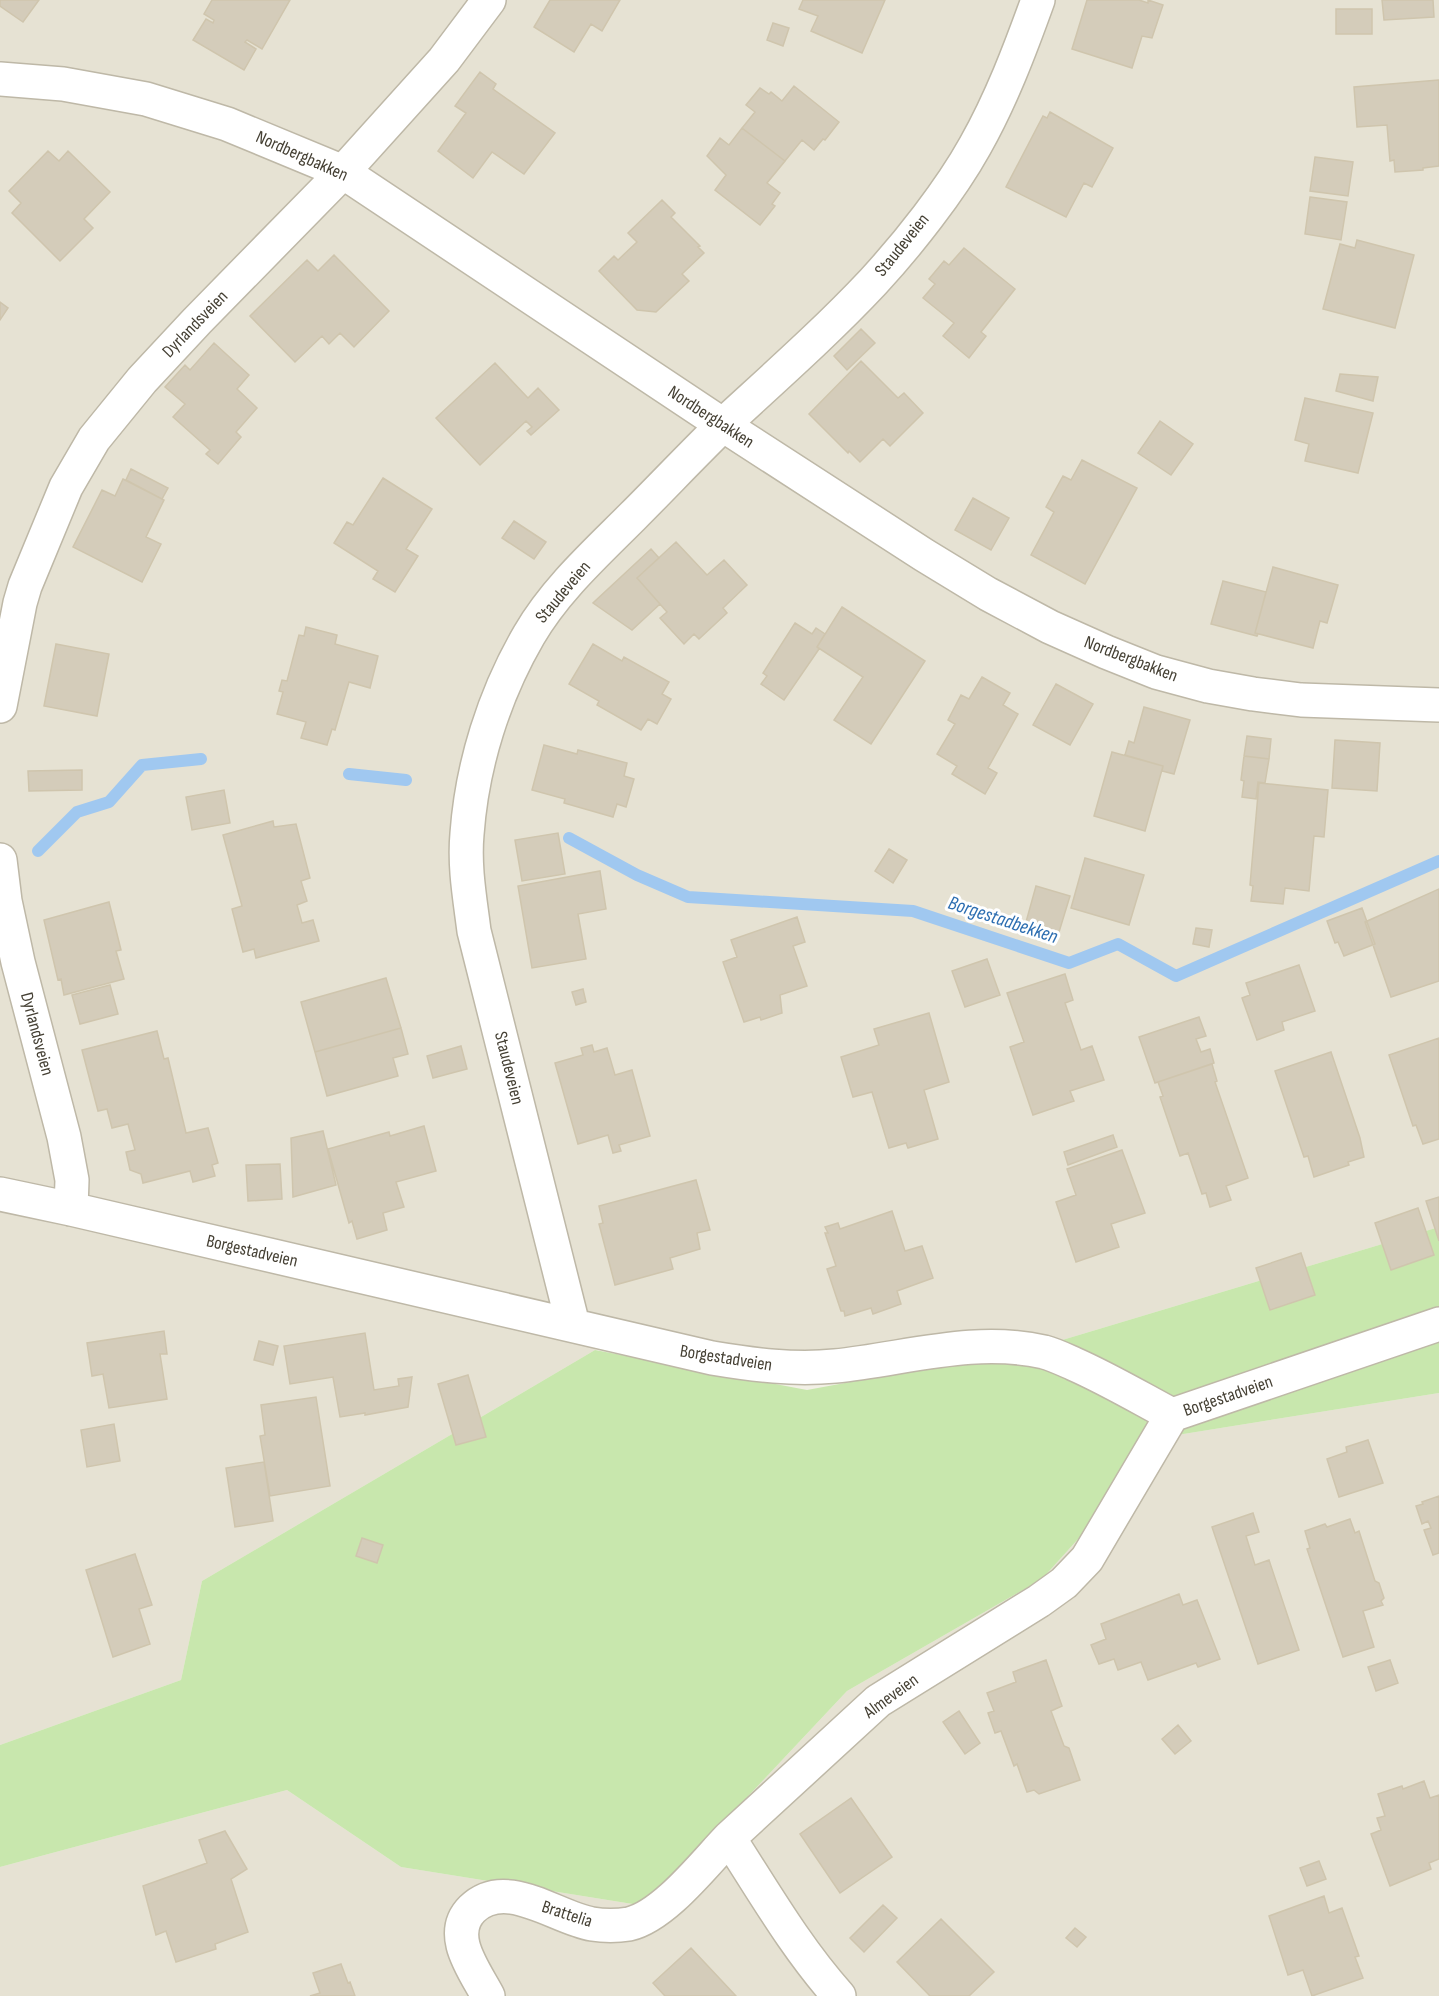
<svg xmlns="http://www.w3.org/2000/svg" width="1439" height="1996" font-family="'Sofia Sans Condensed',sans-serif">
  <style>
    .residential { fill: #e6e2d3 }
    .green { fill: #c8e7ad }
    .lines { fill: none; stroke-linecap: round; stroke-linejoin: round }
    .stream { stroke: #a0c8f0; stroke-width: 12 }
    .building { fill: #d4ccba; stroke: #cfc5ad; stroke-width: 1.5 }
    .minor-casing { stroke: #beb8a7; stroke-width: 36 }
    .minor { stroke: #fff; stroke-width: 33 }
    .labels { text-anchor: middle; dominant-baseline: central; stroke-width: 6; stroke-linejoin: round; paint-order: stroke }
    .street-label { font-size: 18px; fill: #454034; stroke: #fff }
    .water-label { font-size: 20px; font-style: italic; fill: #2d6eb1; stroke: #fff }
  </style>
  <rect width="100%" height="100%" fill="#f2f0e5"/>
  <!-- residential -->
  <path class="residential" d="M0,0H1439V1227L1039,1347L824,1360L629,1326L595,1350L202,1581L181,1680L0,1745Z
    M1439,1393V1996H0V1867L287,1790L401,1867L645,1906L847,1691L1042,1579L1171,1436Z"/>
  <!-- green -->
  <path class="green" d="M1439,1227V1393L1171,1436L1042,1579L847,1691L645,1906L401,1867L287,1790L0,1867V1745L181,1680L202,1581L595,1350L807,1390L1039,1347Z"/>
  <g class="lines">
    <!-- stream -->
    <path class="stream" d="M349,774L406,780
      M569,838L637,875L688,897L913,911L1069,963L1118,944L1176,976L1439,861
      M38,851L77,812L109,802L142,765L201,759"/>
  </g>
  <!-- building -->
  <path class="building" d="M0,0H39L23,22L0,6Z
    M212,0H290L262,49L247,40L245,42L256,49L244,70L193,40L206,19L213,23L214,20L204,14Z
    M550,0H620L602,31L591,24L574,52L534,27Z
    M803,0H885L862,53L811,31L818,16L799,9Z
    M1087,0H1139L1148,3V0L1163,5L1152,38L1142,36L1132,68L1072,49Z
    M1382,0H1433L1434,17L1384,20Z
    M1336,9H1372V34H1336Z
    M773,23L789,28L783,46L767,40Z
    M480,72L496,84L493,89L555,133L524,174L492,152L473,178L438,151L466,113L455,106Z
    M1439,80V166L1423,168V170L1395,172L1394,160L1390,161L1387,125L1357,127L1354,87Z
    M794,86L839,122L825,140L823,139L814,150L802,140L785,161L742,128L755,112L746,105L760,88L769,94L771,92L782,101Z
    M1050,112L1113,148L1092,187L1084,183L1066,217L1006,187L1043,116L1047,118Z
    M742,128L785,161L767,183L780,193L772,204L775,206L760,225L715,190L726,175L707,156L720,138L729,145Z
    M48,151L59,161L68,151L110,192L84,219L93,228L60,261L12,213L21,203L9,191Z
    M1315,157L1353,162L1348,196L1310,191Z
    M1310,197L1347,202L1341,240L1305,234Z
    M662,200L675,213L671,217L700,246L698,247L704,253L682,274L689,281L656,312L637,310L599,271L614,256L618,260L637,242L628,233Z
    M1357,240L1414,255L1395,328L1323,309L1340,244L1355,248Z
    M964,248L1015,289L981,332L986,336L969,358L943,336L954,323L923,298L935,284L929,279L944,261L949,265Z
    M334,255L389,311L354,347L340,333L329,344L322,336L295,362L250,316L307,260L318,271Z
    M0,302L8,308L0,320Z
    M861,329L875,343L847,370L834,356Z
    M214,343L249,375L237,389L257,408L236,432L241,437L218,464L206,454L210,450L173,417L185,404L165,387L185,365L190,370Z
    M861,361L898,398L904,393L923,413L890,446L883,439L860,462L849,451L848,453L809,414Z
    M495,363L528,398L538,388L559,410L531,435L527,431L532,427L526,421L480,465L436,418Z
    M1340,374L1378,377L1373,401L1336,391Z
    M1305,398L1373,413L1358,473L1305,461L1309,444L1295,440Z
    M1160,421L1193,444L1171,475L1138,453Z
    M1082,460L1137,488L1085,584L1031,555L1054,512L1046,507L1063,476L1071,480Z
    M131,469L168,488L162,499L126,480Z
    M383,478L432,509L406,549L418,556L395,592L373,579L378,571L334,543L347,522L353,525Z
    M123,479L164,500L146,537L161,544L142,582L73,547L102,490L115,496Z
    M973,498L1009,518L991,550L955,530Z
    M514,521L546,542L534,559L502,538Z
    M676,542L707,575L724,560L747,585L723,608L727,613L699,639L694,634L684,644L660,618L667,612L637,578Z
    M651,549L659,558L637,578L660,604L632,630L593,603Z
    M1273,567L1338,585L1327,623L1320,621L1313,648L1255,633Z
    M1223,581L1266,592L1255,633L1258,634L1257,636L1211,624Z
    M842,607L925,661L871,744L834,720L863,677L817,647Z
    M795,623L812,634L816,628L825,634L817,647L819,649L784,700L761,684L767,676L763,673Z
    M306,627L337,635L335,644L378,656L370,688L349,682L335,730L332,729L327,745L301,738L306,722L277,714L283,692L279,691L282,680L287,681L299,635L304,636Z
    M56,644L109,654L97,716L44,706Z
    M593,644L622,661L624,657L669,682L662,694L671,699L657,724L648,719L641,730L597,705L599,701L569,684Z
    M982,677L1010,693L1003,705L1018,714L988,768L997,773L985,794L952,774L957,766L937,754L955,724L948,720L961,695L969,699Z
    M1056,684L1093,704L1070,745L1033,725Z
    M1144,707L1190,720L1174,774L1162,771L1163,766L1125,755L1129,741L1134,743Z
    M1247,736L1271,739L1269,759L1244,756Z
    M1335,740L1380,743L1377,791L1332,788Z
    M544,745L577,754L578,750L627,763L624,776L634,779L626,807L617,804L613,817L564,803L565,799L532,790Z
    M1112,752L1163,766L1145,831L1094,816Z
    M1244,756L1269,759L1265,783L1258,782L1256,799L1242,797L1244,781L1241,780Z
    M82,770V790L29,791L28,771Z
    M1259,783L1328,790L1324,837L1314,836L1309,891L1285,888L1283,904L1251,901L1253,886L1250,885Z
    M224,790L230,823L192,830L186,797Z
    M273,821L274,827L296,824L310,878L301,881L307,901L297,905L302,923L313,920L319,941L256,958L254,949L243,952L232,909L242,906L223,835Z
    M558,833L565,874L522,881L515,840Z
    M889,849L907,860L893,883L875,871Z
    M1085,858L1144,875L1129,925L1071,908Z
    M600,871L606,909L578,914L586,959L532,968L518,886Z
    M1036,886L1070,896L1059,932L1026,922Z
    M1439,889V981L1391,997L1365,922Z
    M109,902L121,950L116,951L124,979L64,995L61,979L58,980L44,920Z
    M1362,908L1375,944L1344,956L1338,942L1335,943L1327,921Z
    M797,917L805,942L793,946L807,986L780,995L782,1013L761,1020L760,1017L744,1022L723,962L737,957L731,940Z
    M1196,928L1212,930L1209,947L1193,944Z
    M987,959L1000,995L965,1007L952,971Z
    M1299,965L1315,1011L1282,1022L1284,1030L1257,1040L1242,998L1250,995L1246,983Z
    M1065,974L1073,1000L1065,1003L1081,1050L1092,1046L1104,1080L1070,1091L1074,1101L1033,1115L1010,1047L1024,1042L1007,993Z
    M386,978L401,1028L315,1052L301,1002Z
    M110,985L118,1014L80,1024L72,995Z
    M583,989L586,1002L576,1005L572,992Z
    M929,1013L949,1082L924,1090L938,1139L908,1148L906,1143L889,1148L872,1092L853,1097L841,1057L879,1045L874,1029Z
    M1199,1017L1206,1036L1196,1039L1201,1052L1210,1049L1214,1063L1155,1083L1139,1037Z
    M401,1028L408,1054L393,1058L398,1076L327,1096L315,1052Z
    M157,1031L164,1059L168,1058L186,1133L208,1128L218,1163L212,1165L215,1176L193,1182L190,1171L143,1183L141,1174L130,1170L126,1152L135,1150L128,1124L112,1128L107,1109L98,1111L82,1050Z
    M1439,1038V1139L1423,1144L1416,1125L1413,1126L1389,1055Z
    M592,1045L594,1052L607,1048L615,1075L632,1070L650,1136L619,1145L621,1151L613,1153L608,1135L578,1144L555,1063L583,1055L581,1048Z
    M461,1046L467,1069L433,1078L427,1056Z
    M1331,1052L1360,1138L1364,1157L1348,1162L1349,1165L1314,1177L1308,1156L1304,1157L1275,1071Z
    M1212,1064L1217,1081L1215,1082L1248,1178L1226,1186L1231,1200L1210,1207L1206,1193L1202,1194L1188,1153L1180,1156L1160,1097L1163,1096L1158,1082Z
    M424,1126L436,1171L396,1182L404,1207L383,1213L387,1230L357,1239L352,1221L349,1223L328,1149L389,1132L390,1136Z
    M323,1131L336,1185L293,1197L291,1138Z
    M1113,1135L1117,1147L1068,1165L1064,1152Z
    M1122,1150L1145,1213L1111,1224L1119,1247L1076,1262L1056,1202L1076,1195L1067,1169Z
    M280,1164L282,1199L248,1201L246,1165Z
    M696,1180L710,1230L697,1233L700,1249L670,1258L673,1269L615,1285L599,1224L603,1223L599,1206Z
    M1439,1197V1241L1426,1201Z
    M1418,1208L1434,1255L1391,1270L1375,1223Z
    M892,1211L905,1251L922,1246L933,1278L897,1291L901,1304L873,1314L871,1308L845,1316L844,1311H841L827,1269L836,1266L825,1233H828L825,1227L838,1223L840,1229Z
    M1301,1253L1315,1295L1270,1310L1256,1268Z
    M164,1331L167,1354H160L167,1399L109,1408L103,1374L92,1376L87,1343Z
    M365,1333L374,1390L399,1386L398,1379L412,1377L408,1407L365,1415V1413L340,1417L333,1377L290,1384L284,1346Z
    M259,1341L278,1346L273,1365L254,1360Z
    M468,1375L486,1437L456,1445L438,1384Z
    M316,1397L330,1486L270,1496L260,1436L265,1435L261,1405Z
    M114,1424L120,1461L87,1467L81,1430Z
    M1368,1440L1383,1483L1339,1497L1327,1459L1347,1452L1346,1447Z
    M264,1462L273,1521L235,1527L226,1468Z
    M1439,1496V1553L1433,1555L1424,1530L1431,1528L1428,1521L1422,1524L1416,1506L1423,1504L1422,1502Z
    M1253,1513L1259,1532L1246,1536L1255,1565L1269,1560L1299,1650L1258,1664L1212,1527Z
    M1350,1519L1355,1533L1359,1531L1375,1581L1379,1583L1384,1598L1381,1601L1383,1605L1363,1611L1374,1647L1343,1657L1307,1549L1310,1548L1305,1531L1325,1524L1327,1527Z
    M362,1538L383,1545L377,1563L356,1556Z
    M135,1554L152,1605L139,1609L150,1644L113,1657L86,1570Z
    M1179,1594L1183,1605L1197,1600L1220,1659L1198,1667L1196,1663L1148,1680L1141,1662L1118,1670L1114,1659L1099,1664L1091,1645L1106,1639L1101,1624Z
    M1046,1660L1062,1706L1051,1711L1064,1746L1069,1748L1080,1780L1039,1794L1034,1790L1027,1792L1017,1764L1014,1766L1001,1731L995,1733L988,1713L994,1711L987,1693L1016,1682L1013,1672Z
    M1390,1660L1398,1683L1376,1691L1368,1667Z
    M959,1711L980,1743L965,1754L943,1722Z
    M1178,1725L1191,1741L1175,1754L1162,1739Z
    M1424,1781L1430,1798L1439,1795V1859L1429,1863L1431,1869L1390,1886L1371,1834L1381,1830L1377,1818L1385,1816L1378,1794L1402,1786L1403,1789Z
    M851,1798L892,1857L840,1893L800,1834Z
    M225,1831L247,1869L231,1879L248,1932L215,1944L216,1949L176,1962L166,1931L156,1935L143,1886L207,1863L199,1840Z
    M1319,1861L1326,1879L1307,1886L1300,1868Z
    M1324,1896L1329,1913L1342,1908L1359,1956L1355,1957L1363,1978L1312,1996L1303,1970L1288,1975L1269,1916Z
    M883,1905L897,1918L864,1952L850,1938Z
    M941,1919L994,1972L969,1996H930L897,1962Z
    M1075,1928L1086,1937L1077,1947L1066,1938Z
    M691,1948L736,1996H665L653,1983Z
    M341,1964L348,1983L350,1982L355,1996H310L320,1993L313,1973Z"/>
  <g class="lines">
    <defs>
      <path id="minor" d="M0,79L63,84L146,99L227,124L343,172L723,425L924,555L988,594L1050,627L1106,652L1156,672L1208,686L1253,694L1301,700L1439,705
        M0,706L20,603L25,586L66,487L94,439L142,380L197,321L343,172L444,60L489,0
        M0,860L5,901L18,962L64,1137L72,1180L71,1209
        M0,1194L71,1209L712,1358C754,1365 794,1370 835,1366C905,1359 974,1336 1044,1352C1055,1355 1065,1360 1074,1364C1108,1379 1140,1398 1172,1415L1439,1324
        M573,1325L474,931C470,899 464,867 467,834C472,765 494,695 529,635C555,590 596,553 633,516C664,485 694,453 725,423C775,377 826,332 873,282C908,244 950,191 975,146C1001,100 1020,50 1038,0
        M488,1996C475,1971 446,1935 472,1909C506,1876 556,1918 592,1924C604,1926 617,1926 629,1924C664,1916 704,1864 729,1838
        M839,1996C796,1948 764,1892 729,1838L878,1701L1039,1601L1064,1583L1087,1559L1172,1415"/>
    </defs>
    <!-- minor casing -->
    <use href="#minor" class="minor-casing"/>
    <!-- minor -->
    <use href="#minor" class="minor"/>
  </g>
  <g class="labels">
    <!-- street labels -->
    <g class="street-label">
      <text transform="translate(302 156) rotate(24)">Nordbergbakken</text>
      <text transform="translate(902 245) rotate(-51)">Staudeveien</text>
      <text transform="translate(195 324) rotate(-46)">Dyrlandsveien</text>
      <text transform="translate(711 417) rotate(33)">Nordbergbakken</text>
      <text transform="translate(563 592) rotate(-50)">Staudeveien</text>
      <text transform="translate(1131 659) rotate(21)">Nordbergbakken</text>
      <text transform="translate(37 1034) rotate(75)">Dyrlandsveien</text>
      <text transform="translate(509 1068) rotate(76)">Staudeveien</text>
      <text transform="translate(252 1251) rotate(13)">Borgestadveien</text>
      <text transform="translate(726 1358) rotate(9)">Borgestadveien</text>
      <text transform="translate(1228 1396) rotate(-19)">Borgestadveien</text>
      <text transform="translate(891 1696) rotate(-36)">Almeveien</text>
      <text transform="translate(567 1914) rotate(18)">Brattelia</text>
    </g>
    <!-- water labels -->
    <g class="water-label">
      <text transform="translate(1003 920) rotate(18)">Borgestadbekken</text>
    </g>
  </g>
</svg>
